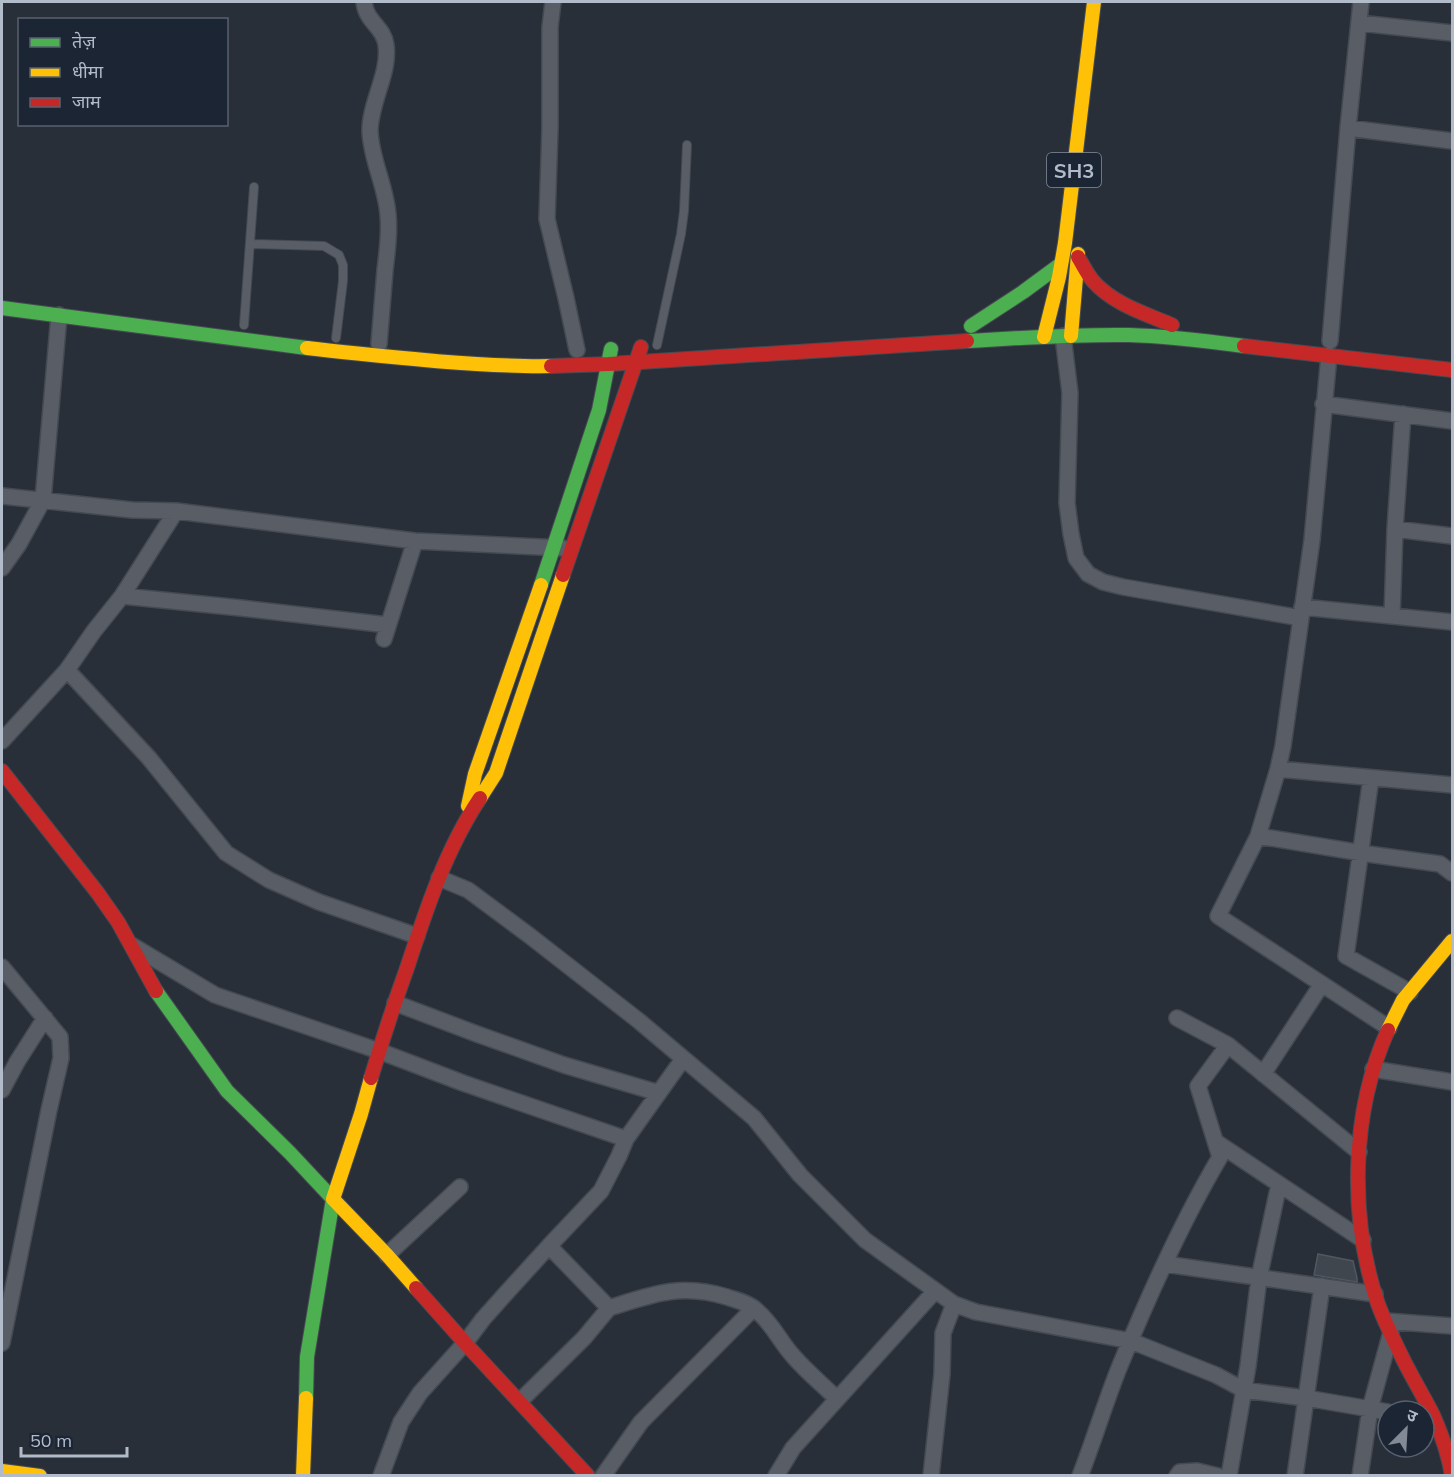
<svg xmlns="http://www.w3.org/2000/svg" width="1454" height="1477" font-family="Mulish,'Noto Sans Devanagari',sans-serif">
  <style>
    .building { fill: #40464e; stroke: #515760; stroke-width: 1.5 }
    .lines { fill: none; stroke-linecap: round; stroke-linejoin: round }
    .lane-casing { stroke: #454a51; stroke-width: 10 }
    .street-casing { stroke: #454a51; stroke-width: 18 }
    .fast-casing { stroke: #454a51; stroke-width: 16 }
    .slow-casing { stroke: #454a51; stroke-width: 16 }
    .jam-casing { stroke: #454a51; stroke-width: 16 }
    .lane { stroke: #595e66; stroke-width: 8 }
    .street { stroke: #595e66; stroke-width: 15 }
    .fast { stroke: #4caf50; stroke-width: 14 }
    .slow { stroke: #ffc107; stroke-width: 14 }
    .jam { stroke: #c62828; stroke-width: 14 }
    .labels { text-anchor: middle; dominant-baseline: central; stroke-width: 4.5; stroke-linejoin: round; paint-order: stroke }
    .shield { fill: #1c2534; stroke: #858e9d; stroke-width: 1.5 }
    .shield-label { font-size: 20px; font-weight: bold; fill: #b2bbca }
  </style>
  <rect width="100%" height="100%" fill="#282f39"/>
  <!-- building -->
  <path class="building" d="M1318,1254L1353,1261L1357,1278V1282L1314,1275Z"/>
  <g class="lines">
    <defs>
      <path id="lane" d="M251,244L324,246L339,255L343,265V281L336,338
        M244,325L254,187
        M657,345L681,234L684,211L687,145"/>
      <path id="street" d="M364,2C366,22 384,27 386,45C390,73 370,102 370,131C371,160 386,186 388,215C390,234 387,252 385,270C383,295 381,319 379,344
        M553,2L550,27V128L547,219L566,298L577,350
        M1359,23L1452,33
        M1348,128L1452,141
        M1063,336L1070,393L1067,503L1071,534L1076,558L1088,574L1103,582L1123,587L1301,618
        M1330,341L1348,128L1361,2
        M1323,404L1452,421
        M2,496L132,510L176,511L415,541L563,548
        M1395,529L1452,536
        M2,568L19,544L43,500L59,315
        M122,596L241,608L388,625
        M1302,607L1452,622
        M1392,616L1395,529L1403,414
        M384,639L415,541
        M67,670L149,758L226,853L269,880L319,902L417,936
        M2,741L67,670L94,631L122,596L176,511
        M1278,769L1452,785
        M1371,778L1346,956L1410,992
        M1258,836L1278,769L1283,746L1312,540L1329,355
        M439,878L468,890L530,936L639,1021L754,1118L800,1175L865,1240L954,1304L976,1312L1131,1341L1216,1375L1244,1390L1312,1399L1388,1412
        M133,946L215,995L379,1051L463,1083L626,1139
        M2,967L60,1037L61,1058L49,1110L2,1343
        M395,1003L477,1034L564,1065L659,1093
        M1177,1018L1228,1045
        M1389,1028L1218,916L1258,836L1368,854L1440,864L1452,873
        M1373,1069L1452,1082
        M1263,1074L1322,984
        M2,1090L17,1062L45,1018
        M1216,1142L1363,1240
        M387,1255L460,1187
        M1165,1264L1375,1294
        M609,1308C653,1294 681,1283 727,1297C736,1300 749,1303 756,1310C774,1325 779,1341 794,1357C807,1372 823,1385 837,1399
        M1386,1321L1452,1326
        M520,1401L584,1338L609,1308L549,1246L601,1191L619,1156L626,1139L683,1059
        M381,1476L401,1422L420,1393L465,1343L483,1319L508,1291L549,1246
        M603,1476L641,1422L754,1308
        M776,1476L793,1448L935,1291
        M931,1476L942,1374L943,1333L954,1304
        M1080,1476C1094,1440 1105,1403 1119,1368C1148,1297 1181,1223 1220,1157L1198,1086L1228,1045L1359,1152
        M1177,1476L1180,1472L1197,1471L1218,1476
        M1229,1476L1248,1366L1259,1278L1279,1184
        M1295,1476L1322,1286
        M1360,1476L1370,1409L1391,1332"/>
      <path id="fast" d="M2,308L307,348
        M971,326L1023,292L1061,264
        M967,341C1021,338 1075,334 1129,335C1167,336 1206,341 1244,346
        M541,585L599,410L611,349
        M156,991L227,1091L290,1153L333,1199L307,1357L306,1398"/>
      <path id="slow" d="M1071,336L1078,254
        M1044,337L1059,277L1065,243L1094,2
        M307,348C349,353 392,357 435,361C474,364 512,367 551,366
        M480,798L496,773L563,575
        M468,806L475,774L541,585
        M1388,1030L1403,1000L1452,941
        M371,1078L361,1114L333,1199L387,1255L416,1288
        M2,1471L40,1476
        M303,1476L306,1398"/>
      <path id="jam" d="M1078,257C1083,265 1087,274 1093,281C1113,304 1146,314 1172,325
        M1244,346L1452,370
        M551,366L609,364L967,341
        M563,575L641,347
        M2,771L97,892L118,922L156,991
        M1388,1030C1351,1112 1349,1216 1377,1301C1383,1319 1393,1338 1401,1355C1411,1376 1423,1395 1433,1415C1441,1433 1449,1457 1452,1476
        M371,1078C382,1041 394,1004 407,968C426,910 446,849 480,798
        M416,1288L465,1343L588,1476"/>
    </defs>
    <!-- lane casing -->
    <use href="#lane" class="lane-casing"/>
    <!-- street casing -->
    <use href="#street" class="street-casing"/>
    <!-- fast casing -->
    <use href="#fast" class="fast-casing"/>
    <!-- slow casing -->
    <use href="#slow" class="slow-casing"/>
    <!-- jam casing -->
    <use href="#jam" class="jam-casing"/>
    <!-- lane -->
    <use href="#lane" class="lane"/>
    <!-- street -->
    <use href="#street" class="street"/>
    <!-- fast -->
    <use href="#fast" class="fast"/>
    <!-- slow -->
    <use href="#slow" class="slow"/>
    <!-- jam -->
    <use href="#jam" class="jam"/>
  </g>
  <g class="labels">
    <!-- shield labels -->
    <rect class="shield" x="1047" y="153" width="54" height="34" rx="4.5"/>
    <g class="shield-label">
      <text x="1074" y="170">SH3</text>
    </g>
  </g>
  <!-- border -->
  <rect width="1454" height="1477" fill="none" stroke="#b2bbca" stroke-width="6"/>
  <!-- legend -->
  <rect x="18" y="18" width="210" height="108" fill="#1c2534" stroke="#586170" stroke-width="1.5"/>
  <rect x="30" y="38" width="30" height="9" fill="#4caf50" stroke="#586170" stroke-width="1.5"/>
  <text x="72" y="48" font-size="18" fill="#b2bbca">तेज़</text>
  <rect x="30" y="68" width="30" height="9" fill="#ffc107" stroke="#586170" stroke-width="1.5"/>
  <text x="72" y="78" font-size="18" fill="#b2bbca">धीमा</text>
  <rect x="30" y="98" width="30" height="9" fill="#c62828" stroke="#586170" stroke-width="1.5"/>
  <text x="72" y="108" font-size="18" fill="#b2bbca">जाम</text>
  <!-- north arrow -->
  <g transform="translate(1406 1429) rotate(24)"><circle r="28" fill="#1c2534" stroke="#586170" stroke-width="1.5"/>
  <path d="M0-4.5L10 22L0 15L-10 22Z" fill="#828a97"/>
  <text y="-9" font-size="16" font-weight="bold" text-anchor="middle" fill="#b2bbca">उ</text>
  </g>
  <!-- scale -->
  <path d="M21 1447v9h106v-9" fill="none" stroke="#b2bbca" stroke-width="3"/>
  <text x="30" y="1447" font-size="18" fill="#b2bbca" stroke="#1c2534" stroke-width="4.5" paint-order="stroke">50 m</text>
</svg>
